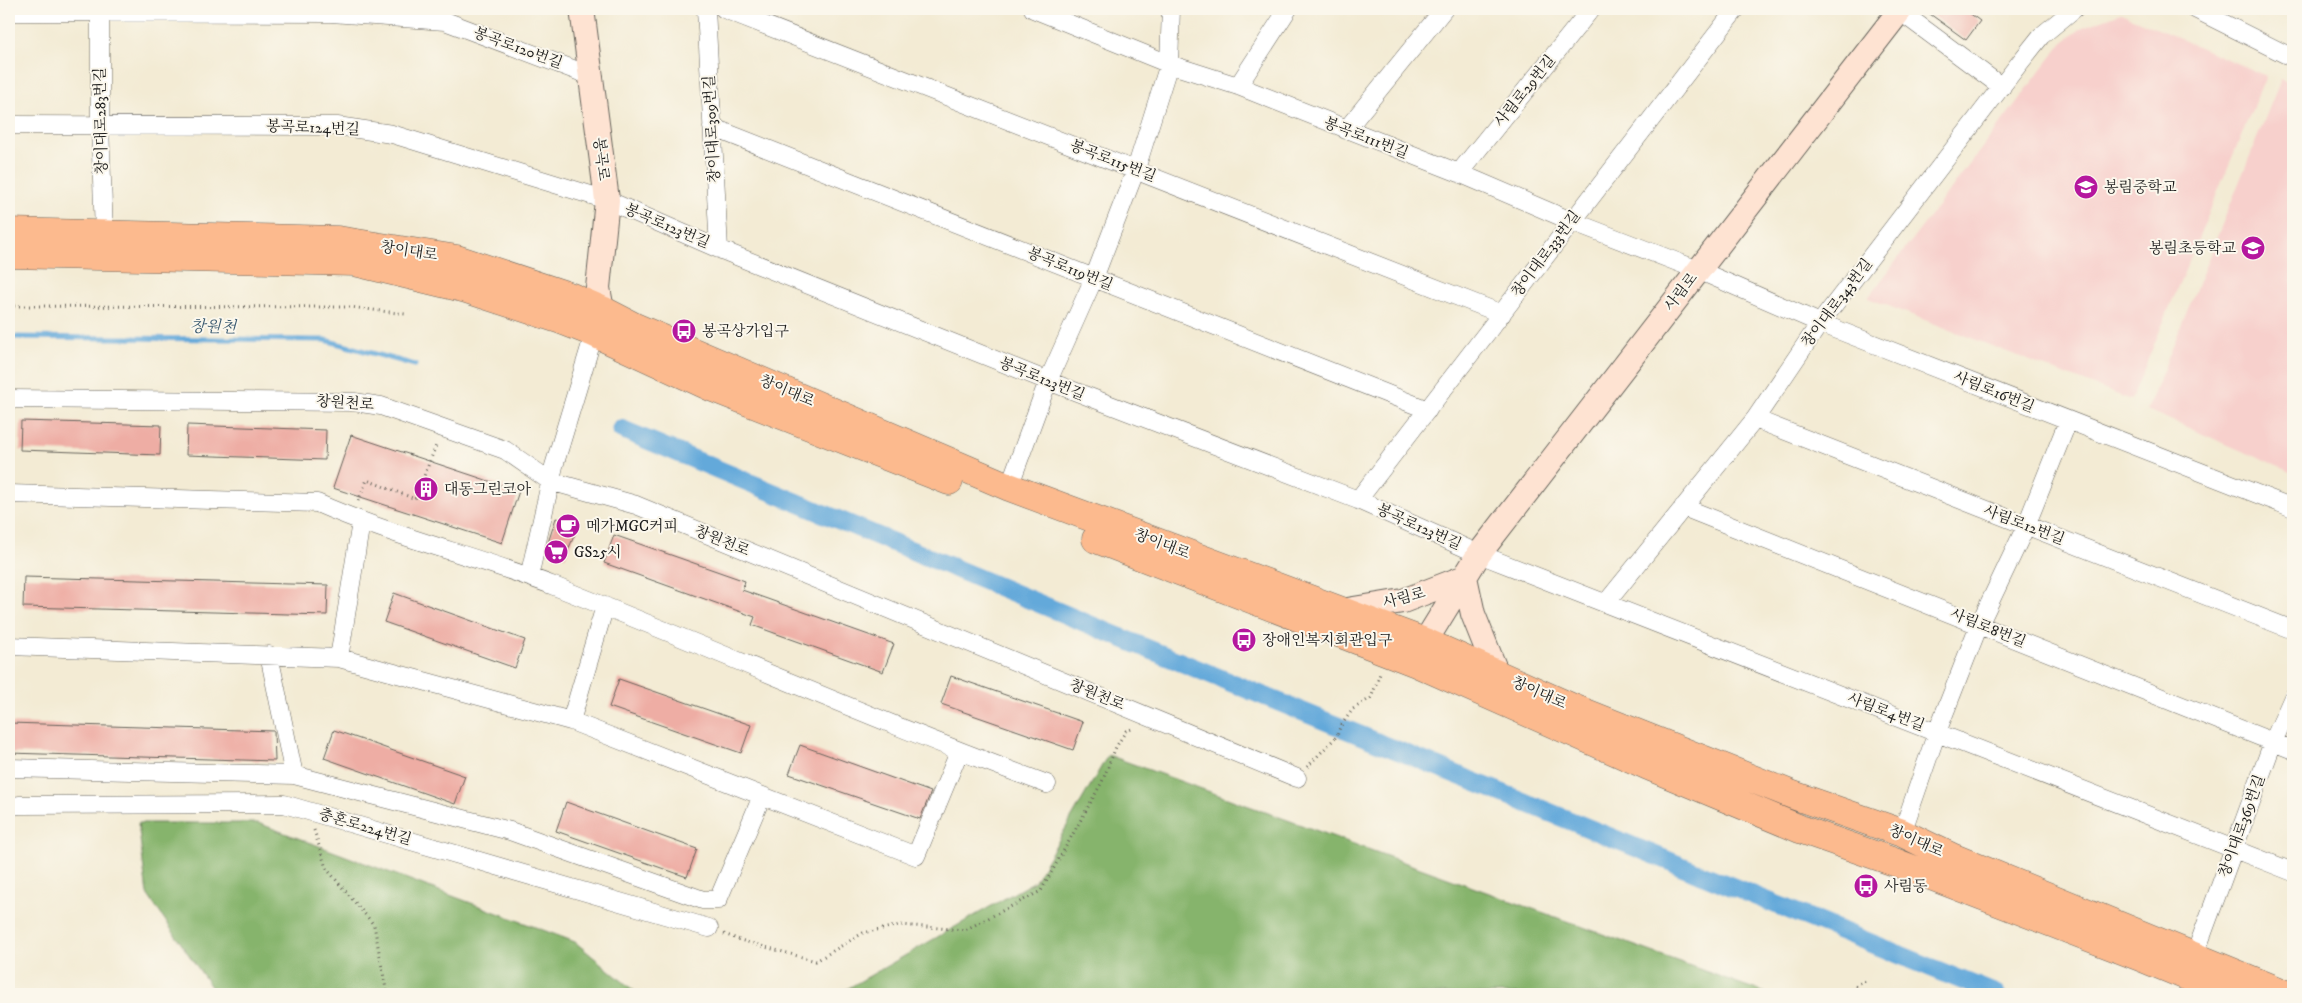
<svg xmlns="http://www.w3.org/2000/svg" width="2302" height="1003" font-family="'IM FELL DW Pica','Noto Serif KR',serif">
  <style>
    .built { fill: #f7d0cc }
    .forest { fill: #86b46c; stroke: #516844 }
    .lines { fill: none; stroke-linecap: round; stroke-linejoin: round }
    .stream { stroke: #64a9da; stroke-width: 5 }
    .canal { stroke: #64a9da; stroke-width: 19 }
    .building { fill: #eeada4 }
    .street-casing { stroke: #67645c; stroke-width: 19 }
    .secondary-casing { stroke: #67645c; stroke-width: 26 }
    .primary-casing { stroke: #67645c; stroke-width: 29 }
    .path { stroke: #67645c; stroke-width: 3; stroke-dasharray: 1 4; stroke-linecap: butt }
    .street { stroke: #fff; stroke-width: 18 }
    .secondary { stroke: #fee3d2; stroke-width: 24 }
    .primary { stroke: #fcba8e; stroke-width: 28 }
    .labels { text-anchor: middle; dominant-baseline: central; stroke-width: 4; stroke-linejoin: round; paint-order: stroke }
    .street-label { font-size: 15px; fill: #1c1c1c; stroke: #fbf7ec }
    .poi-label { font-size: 15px; fill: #1c1c1c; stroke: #fbf7ec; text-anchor: start }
    .water-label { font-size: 16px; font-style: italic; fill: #3c5b71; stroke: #fbf7ec }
  </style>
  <rect width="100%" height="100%" fill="#fbf7ec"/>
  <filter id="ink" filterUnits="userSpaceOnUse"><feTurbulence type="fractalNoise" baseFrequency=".02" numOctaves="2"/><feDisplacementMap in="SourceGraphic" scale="10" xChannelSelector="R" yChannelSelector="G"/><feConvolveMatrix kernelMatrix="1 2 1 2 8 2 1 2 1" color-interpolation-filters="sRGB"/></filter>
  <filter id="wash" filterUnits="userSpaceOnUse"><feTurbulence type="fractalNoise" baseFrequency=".0096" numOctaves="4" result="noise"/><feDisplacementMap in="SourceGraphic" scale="20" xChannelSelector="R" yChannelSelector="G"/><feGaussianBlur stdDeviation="1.12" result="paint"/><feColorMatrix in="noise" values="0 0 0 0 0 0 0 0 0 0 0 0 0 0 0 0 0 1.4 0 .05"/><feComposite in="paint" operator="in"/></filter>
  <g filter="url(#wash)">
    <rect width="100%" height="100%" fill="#f3ebd4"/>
    <!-- built -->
    <path class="built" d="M2121,13L2266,76L2131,400L1868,298L2061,44L2083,27Z
      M2281,79L2293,85V473L2147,410Z"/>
    <!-- forest -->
    <path class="forest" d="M1108,755L1768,994H838L1035,881Z
      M138,823H258L575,942L638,994H216L147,894Z"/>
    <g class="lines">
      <!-- stream -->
      <path class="stream" d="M9,337L325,340L415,365"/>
      <!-- canal -->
      <path class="canal" d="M621,429L1141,646L1996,994"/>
    </g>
    <g id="blocks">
      <!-- building -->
      <path class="building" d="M1923,9H1964L1980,21L1966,40Z
        M21,421L161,425L160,455L20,450Z
        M187,425L326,430L325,460L186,455Z
        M351,435L519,491L502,543L333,488Z
        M556,518L578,527L565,557L546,549Z
        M614,535L745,581L742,590L894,644L883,672L752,625L755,617L604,563Z
        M24,577L328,585L327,615L23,607Z
        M394,593L525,640L515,668L384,622Z
        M951,676L1083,722L1073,750L941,704Z
        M619,679L751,725L741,753L609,707Z
        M9,723L274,731L275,761L9,753Z
        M334,730L465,776L455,804L324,758Z
        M800,745L931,792L920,819L789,774Z
        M566,802L697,849L687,877L556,831Z"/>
    </g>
  </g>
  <g filter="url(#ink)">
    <use href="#blocks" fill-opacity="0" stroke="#67645c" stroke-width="1"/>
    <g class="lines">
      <defs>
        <path id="street" d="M100,9V126L104,233
          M706,9L719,249
          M724,9L1502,314
          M1033,9L1169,64L1238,86L1459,173L1571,221L1698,270L1820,323L2293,508
          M1897,9L2002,87
          M2195,9L2293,58
          M9,12L331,13L445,21L591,76
          M1238,86L1288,9
          M9,125L337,126L392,134L607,200L719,249L1048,381L1358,500L1479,554L2293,872
          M712,127L1428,410
          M1346,130L1444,9
          M1459,173L1591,9
          M9,399L354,402L381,406L505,450L550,481L636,505L1297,778
          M1755,419L2293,630
          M1009,487L1048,381L1094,278L1136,169L1169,64L1171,9
          M9,494L317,503C394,537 476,556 554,586C719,651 881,723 1047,784
          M1358,500C1485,337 1609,172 1736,9
          M1683,507L2293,750
          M529,577L554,466L597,324
          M1606,603L1755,419L1820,323L2018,65L2041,36L2074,9
          M9,646L339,658L571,721L916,856L959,752
          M339,658L361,522
          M571,721L605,606
          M9,768L294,775L269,655
          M294,775L510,831L703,900H718L762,796
          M9,807L19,805L284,804L709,928
          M1902,833L1937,732L1979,625L2026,526L2068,421
          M2194,957L2273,742L2293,697"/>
        <path id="secondary" d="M582,9L607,200L598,288L602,310
          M1465,577L1473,614L1497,674
          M1341,611L1403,601L1465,577
          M1418,658L1425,642L1479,554L1901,9"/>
        <path id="primary" d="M9,232L338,240L457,259L572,297L602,310L633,326L1009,487L1425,642L1571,707L1793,795L1902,833L1954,858L2286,994
          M9,254L354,262L466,289L561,320L594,333L713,388L949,481
          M1096,539L1416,663L1646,765L1800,829L1897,863L2140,957L2230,994"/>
      </defs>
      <!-- street casing -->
      <use href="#street" class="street-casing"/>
      <!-- secondary casing -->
      <use href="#secondary" class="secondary-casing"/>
      <!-- primary casing -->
      <use href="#primary" class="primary-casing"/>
      <!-- path -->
      <path class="path" d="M9,306L350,307L405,314
        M358,501L367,480L415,499L437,443
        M1307,767L1337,736L1340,727L1353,709L1371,698L1381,671
        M314,830L326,868L374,925L387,994
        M724,934L740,940L816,961L863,933L900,925L965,930L1041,891L1102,782L1116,747L1126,731L1132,729
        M1849,994L1858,984L1868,980"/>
      <!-- street -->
      <use href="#street" class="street"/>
      <!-- secondary -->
      <use href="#secondary" class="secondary"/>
      <!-- primary -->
      <use href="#primary" class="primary"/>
    </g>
  </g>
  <!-- icons -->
  <defs>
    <symbol id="school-disc" viewBox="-11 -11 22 22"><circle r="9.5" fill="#b5179e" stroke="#fbf7ec"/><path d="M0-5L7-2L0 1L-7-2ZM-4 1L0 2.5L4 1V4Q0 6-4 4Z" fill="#fff"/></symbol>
    <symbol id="bus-disc" viewBox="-11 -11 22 22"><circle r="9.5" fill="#b5179e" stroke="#fbf7ec"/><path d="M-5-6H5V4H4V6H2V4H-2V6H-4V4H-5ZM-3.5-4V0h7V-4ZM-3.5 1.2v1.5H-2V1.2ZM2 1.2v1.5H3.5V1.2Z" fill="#fff"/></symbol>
    <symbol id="building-disc" viewBox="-11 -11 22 22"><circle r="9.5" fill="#b5179e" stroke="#fbf7ec"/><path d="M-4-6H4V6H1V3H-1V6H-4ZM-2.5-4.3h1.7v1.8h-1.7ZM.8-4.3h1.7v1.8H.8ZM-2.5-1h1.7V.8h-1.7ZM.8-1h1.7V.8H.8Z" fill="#fff"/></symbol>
    <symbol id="cafe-disc" viewBox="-11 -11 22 22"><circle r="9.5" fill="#b5179e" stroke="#fbf7ec"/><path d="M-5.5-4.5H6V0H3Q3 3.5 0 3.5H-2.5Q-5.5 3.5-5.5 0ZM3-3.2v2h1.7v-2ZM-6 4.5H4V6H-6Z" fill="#fff"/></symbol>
    <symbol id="supermarket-disc" viewBox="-11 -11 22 22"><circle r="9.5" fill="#b5179e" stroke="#fbf7ec"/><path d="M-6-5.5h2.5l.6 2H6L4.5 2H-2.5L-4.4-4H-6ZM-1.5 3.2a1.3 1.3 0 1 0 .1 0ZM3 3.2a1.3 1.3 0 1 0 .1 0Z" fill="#fff"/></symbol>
  </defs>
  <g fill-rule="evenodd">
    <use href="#school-disc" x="2072" y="173" width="28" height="28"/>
    <use href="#school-disc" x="2239" y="234" width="28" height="28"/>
    <use href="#bus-disc" x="670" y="317" width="28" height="28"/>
    <use href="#building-disc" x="412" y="475" width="28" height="28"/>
    <use href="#cafe-disc" x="554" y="512" width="28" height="28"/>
    <use href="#supermarket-disc" x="542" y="538" width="28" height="28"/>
    <use href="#bus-disc" x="1230" y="626" width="28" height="28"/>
    <use href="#bus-disc" x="1852" y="872" width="28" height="28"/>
  </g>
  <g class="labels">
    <!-- street labels -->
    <g class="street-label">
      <text transform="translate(518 48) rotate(20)">봉곡로120번길</text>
      <text transform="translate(1525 91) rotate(-51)">사림로29번길</text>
      <text transform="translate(101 121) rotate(-91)">창이대로283번길</text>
      <text transform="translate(313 128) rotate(2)">봉곡로124번길</text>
      <text transform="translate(712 129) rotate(-93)">창이대로309번길</text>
      <text transform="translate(1366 138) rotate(21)">봉곡로111번길</text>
      <text transform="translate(601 159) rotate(83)">봉곡로</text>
      <text transform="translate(1113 161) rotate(21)">봉곡로115번길</text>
      <text transform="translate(667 226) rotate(23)">봉곡로123번길</text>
      <text transform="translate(409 251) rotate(9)">창이대로</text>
      <text transform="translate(1546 254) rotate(-53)">창이대로333번길</text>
      <text transform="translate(1070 269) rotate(22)">봉곡로119번길</text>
      <text transform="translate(1681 292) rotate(-52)">사림로</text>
      <text transform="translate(1837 303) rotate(-53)">창이대로343번길</text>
      <text transform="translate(1042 379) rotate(22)">봉곡로123번길</text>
      <text transform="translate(787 391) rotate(23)">창이대로</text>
      <text transform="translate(1994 392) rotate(22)">사림로16번길</text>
      <text transform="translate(345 403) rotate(4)">창원천로</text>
      <text transform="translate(2024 525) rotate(21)">사림로12번길</text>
      <text transform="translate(1419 527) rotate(24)">봉곡로123번길</text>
      <text transform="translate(722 541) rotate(22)">창원천로</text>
      <text transform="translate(1162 544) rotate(21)">창이대로</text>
      <text transform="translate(1404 598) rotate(-15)">사림로</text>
      <text transform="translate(1988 628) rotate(22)">사림로8번길</text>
      <text transform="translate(1539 693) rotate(24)">창이대로</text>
      <text transform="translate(1097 695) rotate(22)">창원천로</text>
      <text transform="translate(1886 712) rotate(21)">사림로4번길</text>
      <text transform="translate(2242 826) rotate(-70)">창이대로369번길</text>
      <text transform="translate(365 827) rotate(16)">충혼로224번길</text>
      <text transform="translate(1916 841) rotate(24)">창이대로</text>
    </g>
    <!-- poi labels -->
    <g class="poi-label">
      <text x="2104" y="187">봉림중학교</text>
      <text x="2236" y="248" text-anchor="end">봉림초등학교</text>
      <text x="702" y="331">봉곡상가입구</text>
      <text x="444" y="489">대동그린코아</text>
      <text x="586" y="526">메가MGC커피</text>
      <text x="574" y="552">GS25시</text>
      <text x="1262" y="640">장애인복지회관입구</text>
      <text x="1884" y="886">사림동</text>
    </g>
    <!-- water labels -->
    <g class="water-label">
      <text transform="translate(213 327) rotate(1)">창원천</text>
    </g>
  </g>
  <!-- margin -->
  <rect width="2302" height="1003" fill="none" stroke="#fbf7ec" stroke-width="30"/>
</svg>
